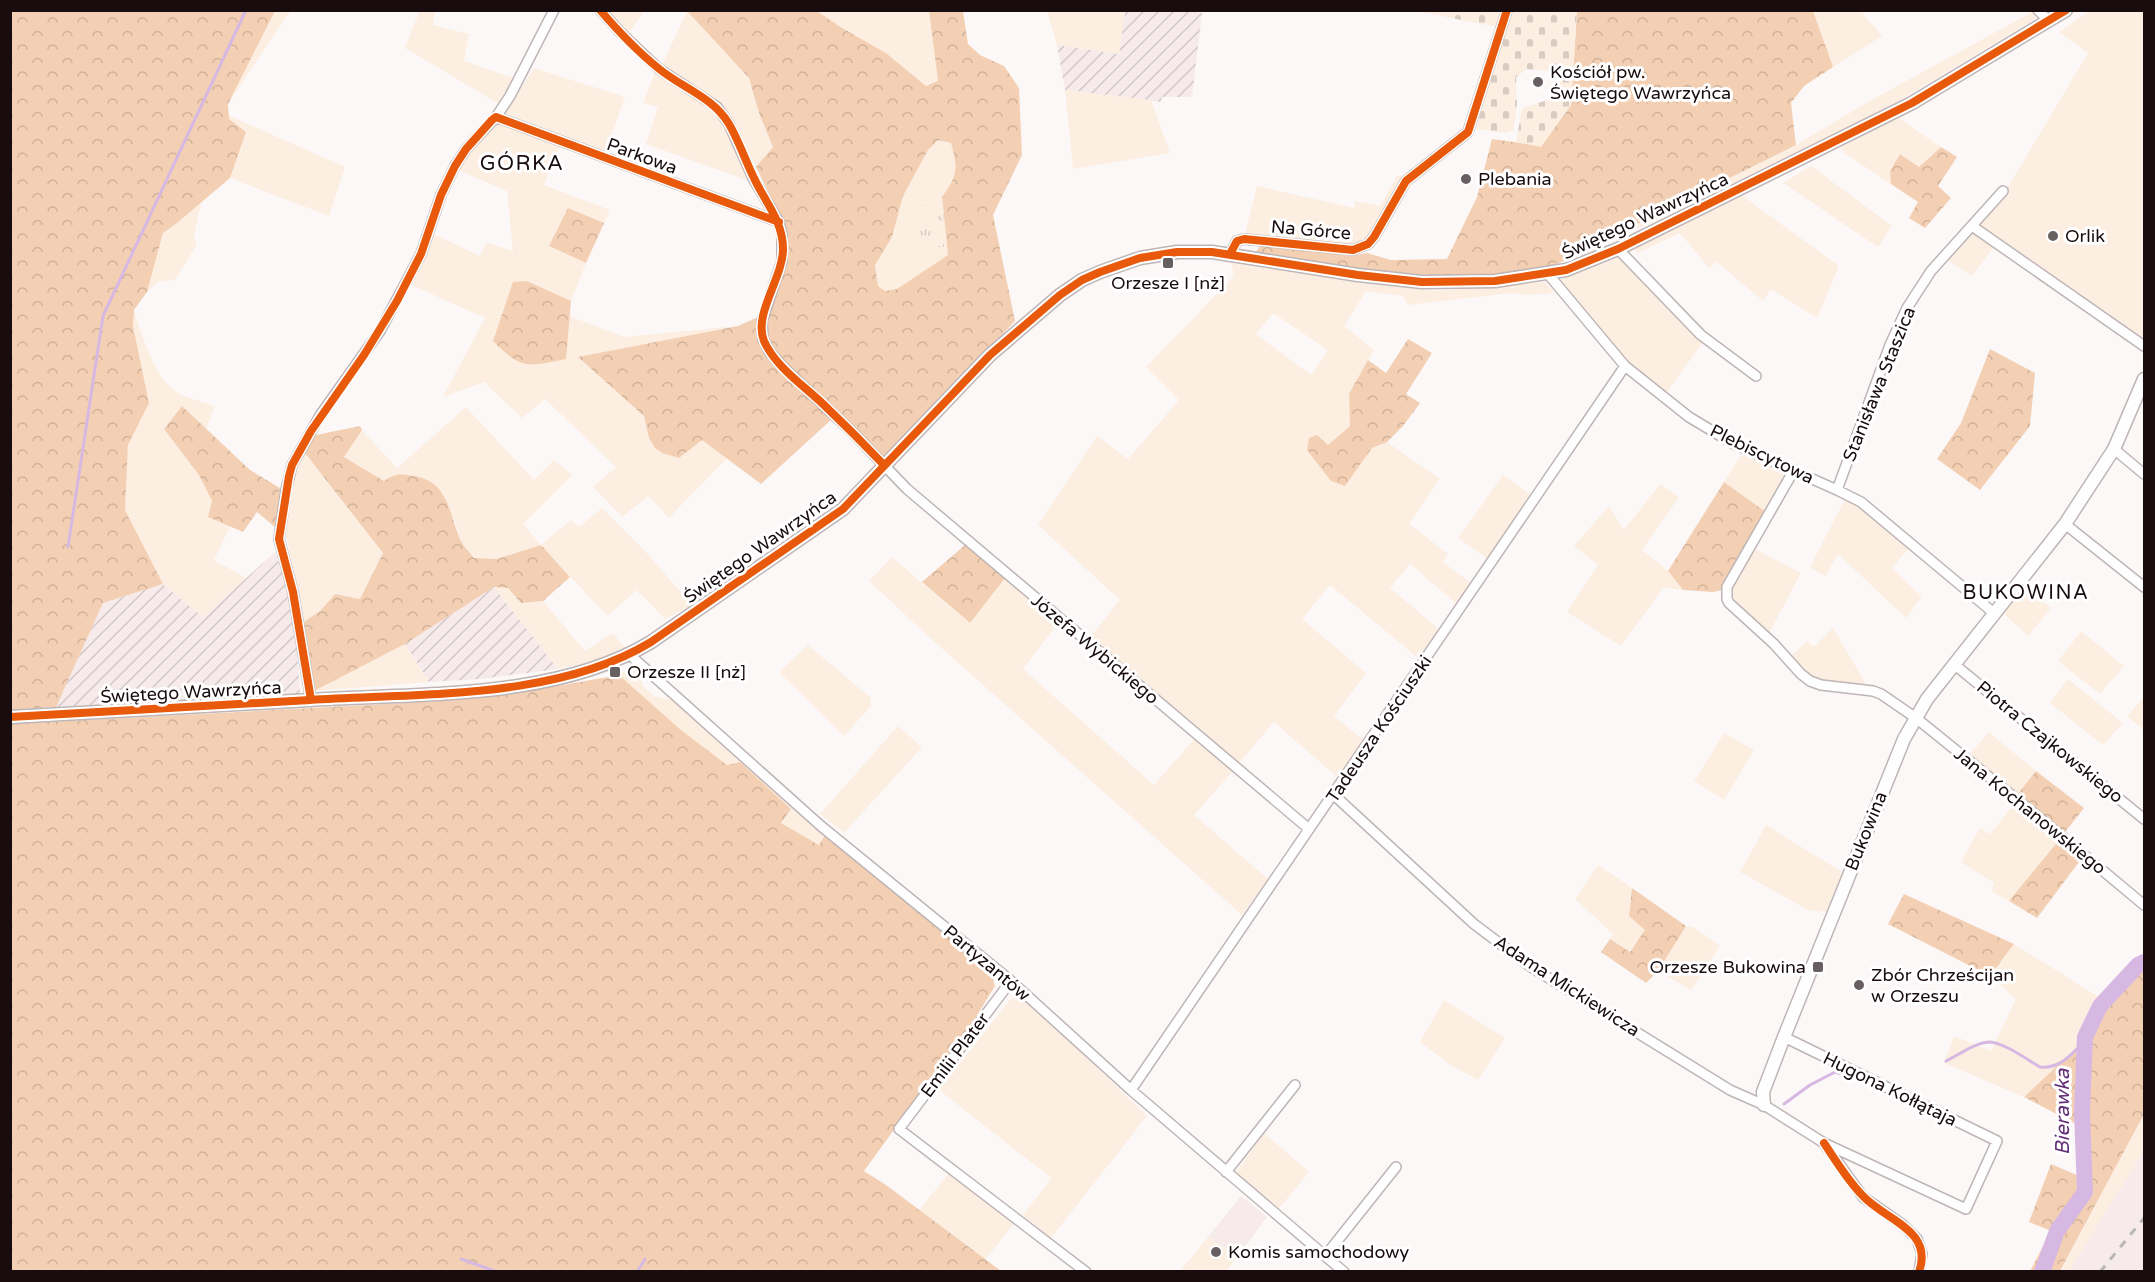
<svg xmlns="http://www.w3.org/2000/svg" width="2155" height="1282" font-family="'Varela Round',sans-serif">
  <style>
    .built { fill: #f6eaeb }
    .industrial { fill: url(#industrial-furrows) }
    .grass { fill: #fdeee2; fill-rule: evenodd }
    .forest { fill: url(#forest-crowns); fill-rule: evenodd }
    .cemetery { fill: url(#cemetery-stones) }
    .park { fill: url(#park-tufts) }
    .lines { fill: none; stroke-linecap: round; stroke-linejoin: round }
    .stream { stroke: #d7b8e3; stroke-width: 3 }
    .river { stroke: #d7b8e3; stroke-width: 16 }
    .street-casing { stroke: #beb5b6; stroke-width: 12 }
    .secondary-casing { stroke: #beb5b6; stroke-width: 15 }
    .street { stroke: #fffefe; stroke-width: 9 }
    .secondary { stroke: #fffefe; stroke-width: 12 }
    .rail { stroke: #b8b6b6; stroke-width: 3; stroke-dasharray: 8 8; stroke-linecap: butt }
    .cycleway-casing { stroke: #fff; stroke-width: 11 }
    .cycleway { stroke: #e8590c; stroke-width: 8 }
    .poi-dot { fill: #685f60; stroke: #fff; stroke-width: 2 }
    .labels { text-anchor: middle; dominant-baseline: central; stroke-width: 6; stroke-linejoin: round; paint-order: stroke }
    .poi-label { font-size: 18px; fill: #180c0e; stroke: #fff; text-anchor: start }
    .street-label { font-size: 18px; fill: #180c0e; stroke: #fff }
    .neighbourhood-label { font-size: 20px; letter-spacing: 1.5px; fill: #180c0e; stroke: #fff }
    .water-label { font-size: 20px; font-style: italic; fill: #643078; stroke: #fff }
    .quarter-label { font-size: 21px; letter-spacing: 1.5px; fill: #180c0e; stroke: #fff }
  </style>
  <defs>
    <pattern id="industrial-furrows" width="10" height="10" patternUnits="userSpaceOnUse" patternTransform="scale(1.5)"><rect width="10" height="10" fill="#f6eaeb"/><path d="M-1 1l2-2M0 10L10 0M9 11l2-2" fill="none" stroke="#d2c8c8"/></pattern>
    <pattern id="forest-crowns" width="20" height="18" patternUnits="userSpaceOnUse" patternTransform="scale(1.5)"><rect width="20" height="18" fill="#f3d0b3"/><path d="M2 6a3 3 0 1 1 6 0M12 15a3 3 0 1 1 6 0" fill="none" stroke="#d0b199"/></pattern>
    <pattern id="cemetery-stones" width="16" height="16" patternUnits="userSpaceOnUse" patternTransform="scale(1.5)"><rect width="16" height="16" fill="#fdeee2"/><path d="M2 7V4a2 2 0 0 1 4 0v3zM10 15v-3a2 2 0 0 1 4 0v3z" fill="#d8cbc1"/></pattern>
    <pattern id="park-tufts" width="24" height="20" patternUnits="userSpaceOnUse" patternTransform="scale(1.5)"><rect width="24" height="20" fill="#fdeee2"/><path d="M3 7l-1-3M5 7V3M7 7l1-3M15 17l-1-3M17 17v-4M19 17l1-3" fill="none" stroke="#d8cbc1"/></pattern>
  </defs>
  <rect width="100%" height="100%" fill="#fdf8f8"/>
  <!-- built -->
  <path class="built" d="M2144,1114V1271L2060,1272Z
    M1241,1196L1267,1217L1238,1256L1208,1237Z"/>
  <!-- industrial -->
  <path class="industrial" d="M1188,10L1202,13L1192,97H1162L1161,102L1065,90L1057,45L1119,54L1125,11Z
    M275,552L290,594L297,648L300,695L56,707L103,603L163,584L203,617Z
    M494,587L558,669L480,679L429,682L405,644Z"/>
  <!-- grass -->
  <path class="grass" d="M275,11H291C269,41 249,73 228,104Z
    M417,11H435L433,25L469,34L464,61L514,78L499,104L405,48L419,12Z
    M604,11H644L628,34Z
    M687,11L749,78L759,113L773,147L756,167L729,117L661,67Z
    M817,11H929L938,82L926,86L886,53L842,28Z
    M1047,11H1125L1119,54L1057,45Z
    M1813,11H1861L1882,36L1833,67Z
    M2034,11L2035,19L1902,99L1824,139L1584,255L1559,263L1796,145L1868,102Z
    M2090,11H2144V346L1972,226L2005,192L2088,53L2059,32Z
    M534,68L625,97L605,153L503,115Z
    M655,72L714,109L727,128L752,182L646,144L658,107L643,103Z
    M1065,90L1151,100L1170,153L1073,169Z
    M228,115L345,167L329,216L230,178L246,132L228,118Z
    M1897,117L1941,147L1919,167L1900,154L1890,171L1891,184L1844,153L1841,147Z
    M496,120L560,146L544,185L610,210L604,223L568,209L549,246L586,263L571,301L527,281L566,359L569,316L624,337L738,326L579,357L644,416L649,438L702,440L727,458L669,518L648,496L622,517L593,487L616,467L545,399L522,418L484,382L443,397L485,318L409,284L434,234L480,256L486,242L513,251L507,191L458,170L466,154Z
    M938,140L951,143C958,169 958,175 942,198L948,255L897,289L885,291L878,286L875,265L892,237L903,196L928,150Z
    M1811,166L1892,226L1878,247L1783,183Z
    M1397,176L1406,177L1374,231L1364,242L1349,246L1245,235L1257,186L1354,208L1355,201L1380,206Z
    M1740,194L1839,266L1817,318L1771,289L1763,301L1717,262L1709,268L1680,233L1636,254L1634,246Z
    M201,203L194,235L197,244L175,280L160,281L147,292L163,233Z
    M1973,231L1994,247L1972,276L1947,260Z
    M1621,257L1703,342L1665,395L1628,364L1561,286V280Z
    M1231,263L1359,283L1437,291L1545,282L1554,293L1525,295L1512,293L1408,305L1403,296L1366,291L1344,326L1374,350L1349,394L1351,426L1328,445L1307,450L1372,448L1387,442L1440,479L1409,524L1448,554L1443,562L1472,584L1459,606L1410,564L1390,588L1440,630L1418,658L1330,585L1302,619L1366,673L1334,716L1364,741L1337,777L1274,722L1239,763L1091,636L1120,600L1038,525L1097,436L1128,459L1179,400L1146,367L1234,276ZM1273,313L1328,350L1311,375L1256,334Z
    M134,310C142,335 155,381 180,394C191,399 204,402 215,406L206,429L182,406L164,429L199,475L212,501L208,517L230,526L214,560L246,578L203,617L163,584L125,510L128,445L149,403L133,326Z
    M466,407L534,480L554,460L572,475L523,524L541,545L571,520L579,527L602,508L645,551L692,605L665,619L637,590L607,616L541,545L497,559L475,558L461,541L454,518L384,481L344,457L362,430L397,468Z
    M305,453L383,553L360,599L335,594L320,611L302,623L297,588L284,526L295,471Z
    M1741,455L1782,471L1785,478L1766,512L1724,482Z
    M1503,475L1531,495L1488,559L1458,538Z
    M1660,484L1679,497L1642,550L1668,571L1683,590L1663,588L1621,646L1567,612L1598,565L1574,546L1609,506L1624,530Z
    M1845,499L1863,508L1910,547L1892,568L1922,597L1906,618L1838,554L1825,576L1810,567Z
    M1755,549L1801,573L1768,635C1758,626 1733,609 1731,596C1730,586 1749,559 1755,549Z
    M892,557L969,623L1005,578L1059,622L1023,669L1154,785L1196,737L1233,771L1194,815L1268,879L1242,915L929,637L869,581Z
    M494,587L508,588L521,603L543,601L585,651L612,633L626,648L595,661L558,669Z
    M2024,588L2028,589L2051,608L2028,636L2005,615V612Z
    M1833,628L1866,684L1824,681L1810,677L1790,657L1807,641L1814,647Z
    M2081,631L2124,666L2100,694L2058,661Z
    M405,644L429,682L314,691Z
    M808,645L871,698V706L844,736L779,672Z
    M628,668L641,673L642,685L654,696L672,700L724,744L826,834L820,845L780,823L741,762L727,765L681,730L619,675Z
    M2068,679L2123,723L2103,745L2050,703Z
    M2144,697V730L2127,716Z
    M898,726L922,747L844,833L820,814Z
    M1989,732L2036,771L2017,795L1968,756Z
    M1724,733L1754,750L1724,800L1694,781Z
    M2016,802L2060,839L2009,901L1992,892L1994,883L1961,862L1980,828L1990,834Z
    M1766,825L1842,872L1826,912L1808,910L1740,872Z
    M1598,865L1632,888L1629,915L1646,930L1629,952L1610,939L1613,934L1575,899Z
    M1686,926L1695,928L1720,946L1691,990L1658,971Z
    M2014,944L2102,999L2106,1007L2095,1030L2024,1097L1944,1063L1954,1036L1991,1051L2016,999L1990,976Z
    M1021,995L1147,1116L1051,1238L1023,1215L1051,1178L939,1090L1013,996Z
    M1444,1000L1505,1038L1478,1080L1450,1065L1420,1042Z
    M2144,1114V1151L2069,1271L2060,1272Z
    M1264,1133L1309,1172L1277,1211L1235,1174Z
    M950,1172L1016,1221L985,1260L919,1210Z
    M1208,1237L1238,1256L1226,1271H1180Z"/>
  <!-- forest -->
  <path class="forest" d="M11,10L275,11L228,104L229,119L246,132L230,178L177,223L163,233L147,292L134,310L133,326L149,403L128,445L125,510L163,584L103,603L56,707L11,710Z
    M687,11H817L842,28L886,53L926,86L938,81L929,11H963L968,44L980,55L1004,66L1019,88L1022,155L993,215L1015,321L882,461L831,420L761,484L702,440L679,458L662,453L655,448L649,438L644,416L578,357L738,326L767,313L777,293L786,259L778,212L756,167L773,147L759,113L749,78ZM938,140L951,143C958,169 958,175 942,197L948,255L897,289L885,291L878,286L875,265L892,237L903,196L928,150Z
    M1577,11H1813L1833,67L1804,86L1791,103L1796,145L1559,263C1547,266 1535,271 1523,272C1433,284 1345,266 1256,252L1261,245L1351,256L1367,253L1391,260L1447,259L1477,197L1492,139L1541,146L1571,105Z
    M1941,147L1957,157L1938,186L1951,198L1925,228L1909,218L1918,202L1891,184L1890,171L1900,154L1919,167Z
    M568,208L604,223L586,263L549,246Z
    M527,281L571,301L566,359C527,367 522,370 493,341L513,282Z
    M1408,339L1432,353L1406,394L1420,403L1403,426L1387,442L1372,448L1345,486L1331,481L1307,450L1309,438L1317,435L1328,445L1350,426L1349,394L1368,360L1386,373Z
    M1990,349L2035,373L2030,426L1980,490L1937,459L1961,423Z
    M182,406L250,470L280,488L276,528L257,512L243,532L208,517L212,501L199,475L164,429Z
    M360,426L362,430L344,457L384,481C397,473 399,474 414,476C448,481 449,513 460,539C463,546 470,552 474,558L497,559L541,545L570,577L543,601L521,603L508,588L494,587L405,644L314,691L302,623L320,611L335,594L360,599L383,553L305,453L316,435Z
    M1724,482L1766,512L1723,590L1713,592L1683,590L1668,571Z
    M965,545L1005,578L970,623L922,582Z
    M619,675L681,730L727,765L740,762L791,809L781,823L819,845L826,834L990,970L995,986L976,1017L864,1171L886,1185L1001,1271L11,1272V724L460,700L546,688Z
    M2036,771L2084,808L2065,832L2017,795Z
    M2060,839L2082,858L2037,918L2009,901Z
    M1632,888L1686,926L1658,971L1646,983L1601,952L1610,939L1630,952L1645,930L1629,916Z
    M1904,894L2014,944L1990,976L1888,924Z
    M2144,956V1114L2060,1271H2030L2051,1231L2029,1222L2051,1164L2079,1176L2076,1124L2024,1097L2095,1030L2106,1007L2102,999Z"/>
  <!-- cemetery -->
  <path class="cemetery" d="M1416,11H1502L1497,27Z
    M1509,11H1577L1571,105L1541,147L1516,142L1522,108L1551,99L1556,96L1561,72L1527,69L1516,77L1517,107L1513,131L1505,133L1476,129Z"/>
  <!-- park -->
  <path class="park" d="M917,205L943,206L944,247H918Z"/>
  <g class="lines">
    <!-- stream -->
    <path class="stream" d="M68,547L103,316L246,10
      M1946,1061C1959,1055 1974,1043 1989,1042C2003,1042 2028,1060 2040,1067C2061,1069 2071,1054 2085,1041
      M1784,1104L1810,1085L1835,1072L1841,1074
      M461,1259L497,1272
      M637,1272L645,1259"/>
    <!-- river -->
    <path class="river" d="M2042,1272L2057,1231L2085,1192L2082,1112L2085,1037L2100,1006L2138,965L2144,962"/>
    <defs>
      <path id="street" d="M600,10L620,32L659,69L717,107L729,124L754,180L779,222L782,235V261L762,321L763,339L769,351L781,365L854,434L907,489L1309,829
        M2038,10L2049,21
        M496,117L779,222
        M1972,226L2144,346
        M1618,249L1701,335L1756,376
        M1230,254L1237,241L1244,239L1353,250L1368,244L1374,237L1406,181L1468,132L1507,10
        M1548,274L1625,366L1689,417L1734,444L1837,490L1861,502L1995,614
        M2114,449L2144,474
        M1794,470L1727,587V599L1729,603L1774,644L1801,674L1810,681L1821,685L1873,691L1881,694L1916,718L2041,819L2144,905
        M1837,490L1890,345L1907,308L1931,271L2003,191
        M2065,524L2144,587
        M630,655L821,826L1011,981L1131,1090L1344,1272
        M1955,665L2144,819
        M311,700L293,592L279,539L286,490L292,465L321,414L380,331L421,254L441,195L455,166L466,149L496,117L510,96L554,10
        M1334,795L1474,924L1531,967L1730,1090L1764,1105L1824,1143L1863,1197L1903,1225L1917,1239L1922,1254L1919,1272
        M1011,981L899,1129L1086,1272
        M1784,1037L1997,1141L1966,1209L1826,1144
        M1131,1090L1625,366
        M1226,1172L1295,1085
        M1326,1255L1396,1167"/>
      <path id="secondary" d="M10,717C110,711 210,706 310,700C418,693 556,700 651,642L843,509L990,355L1060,295L1082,280L1100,272L1140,258L1177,252H1212L1358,275L1422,282L1495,281L1566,270L1618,249L1912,103L2066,10
        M1764,1105L1763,1092L1784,1037L1904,739L1927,699L2065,524L2114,449L2144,379"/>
    </defs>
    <!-- street casing -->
    <use href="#street" class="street-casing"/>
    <!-- secondary casing -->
    <use href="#secondary" class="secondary-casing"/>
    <!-- street -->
    <use href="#street" class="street"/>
    <!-- secondary -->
    <use href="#secondary" class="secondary"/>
    <!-- rail -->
    <path class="rail" d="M2100,1272L2144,1218"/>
    <defs>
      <path id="cycleway" d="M600,10C618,31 637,51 658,68C682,88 713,97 729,124C739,141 745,160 754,178C765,202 783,221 783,249C783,278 753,314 764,341C775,366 803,385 823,404C844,424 864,444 884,465
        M1230,254L1237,241L1244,239L1353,250L1368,244L1374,237L1406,181L1468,132L1507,10
        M311,700L293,592L279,539L289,476L292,465L311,431L364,355L397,301L421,254L441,195L455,166L466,149L492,120L496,117L779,222
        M10,717C110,711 210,706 310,700C418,693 556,700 651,642L843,509L990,355L1060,295L1082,280L1100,272L1140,258L1177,252H1212L1358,275L1422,282L1495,281L1566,270L1618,249L1912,103L2066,10
        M1824,1143C1836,1161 1848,1181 1863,1196C1885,1220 1934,1230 1919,1272"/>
    </defs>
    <!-- cycleway casing -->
    <use href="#cycleway" class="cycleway-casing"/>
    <!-- cycleway -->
    <use href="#cycleway" class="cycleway"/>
  </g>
  <!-- markers -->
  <g class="poi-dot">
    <circle cx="1538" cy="82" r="6"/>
    <circle cx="1466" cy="179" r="6"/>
    <circle cx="2053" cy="236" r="6"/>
    <rect x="1162" y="257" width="12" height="12" rx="3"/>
    <rect x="609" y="666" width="12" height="12" rx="3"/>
    <rect x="1812" y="961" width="12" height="12" rx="3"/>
    <circle cx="1859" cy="985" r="6"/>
    <circle cx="1216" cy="1252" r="6"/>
  </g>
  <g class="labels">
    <!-- poi labels -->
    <g class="poi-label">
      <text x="1550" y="72">Kościół pw.<tspan x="1550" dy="21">Świętego Wawrzyńca</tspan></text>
      <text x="1478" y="179">Plebania</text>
      <text x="2065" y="236">Orlik</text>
      <text x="1168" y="283" text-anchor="middle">Orzesze I [nż]</text>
      <text x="627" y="672">Orzesze II [nż]</text>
      <text x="1806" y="967" text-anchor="end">Orzesze Bukowina</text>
      <text x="1871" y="975">Zbór Chrześcijan<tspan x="1871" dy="21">w Orzeszu</tspan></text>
      <text x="1228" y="1252">Komis samochodowy</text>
    </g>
    <!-- street labels -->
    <g class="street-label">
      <text transform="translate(642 156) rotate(20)">Parkowa</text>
      <text transform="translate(1645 216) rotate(-25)">Świętego Wawrzyńca</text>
      <text transform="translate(1311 230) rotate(5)">Na Górce</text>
      <text transform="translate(1879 384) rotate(-68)">Stanisława Staszica</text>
      <text transform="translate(1762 454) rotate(26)">Plebiscytowa</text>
      <text transform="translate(760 547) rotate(-35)">Świętego Wawrzyńca</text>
      <text transform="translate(1095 649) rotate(40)">Józefa Wybickiego</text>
      <text transform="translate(191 692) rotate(-3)">Świętego Wawrzyńca</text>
      <text transform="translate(1379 729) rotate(-56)">Tadeusza Kościuszki</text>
      <text transform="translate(2050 742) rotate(39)">Piotra Czajkowskiego</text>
      <text transform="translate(2030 811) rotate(39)">Jana Kochanowskiego</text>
      <text transform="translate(1866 831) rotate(-68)">Bukowina</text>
      <text transform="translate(987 963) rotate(40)">Partyzantów</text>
      <text transform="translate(1567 986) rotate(33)">Adama Mickiewicza</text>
      <text transform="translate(955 1055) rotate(-53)">Emilii Plater</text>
      <text transform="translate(1890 1089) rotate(26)">Hugona Kołłątaja</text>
    </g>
    <!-- neighbourhood labels -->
    <g class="neighbourhood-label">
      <text x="2026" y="593">BUKOWINA</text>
    </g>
    <!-- water labels -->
    <g class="water-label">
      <text transform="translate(2063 1112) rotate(-90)">Bierawka</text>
    </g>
    <!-- quarter labels -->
    <g class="quarter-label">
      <text x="522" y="163">GÓRKA</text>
    </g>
  </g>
  <!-- border -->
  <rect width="2155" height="1282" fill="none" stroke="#180c0e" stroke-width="24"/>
</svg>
